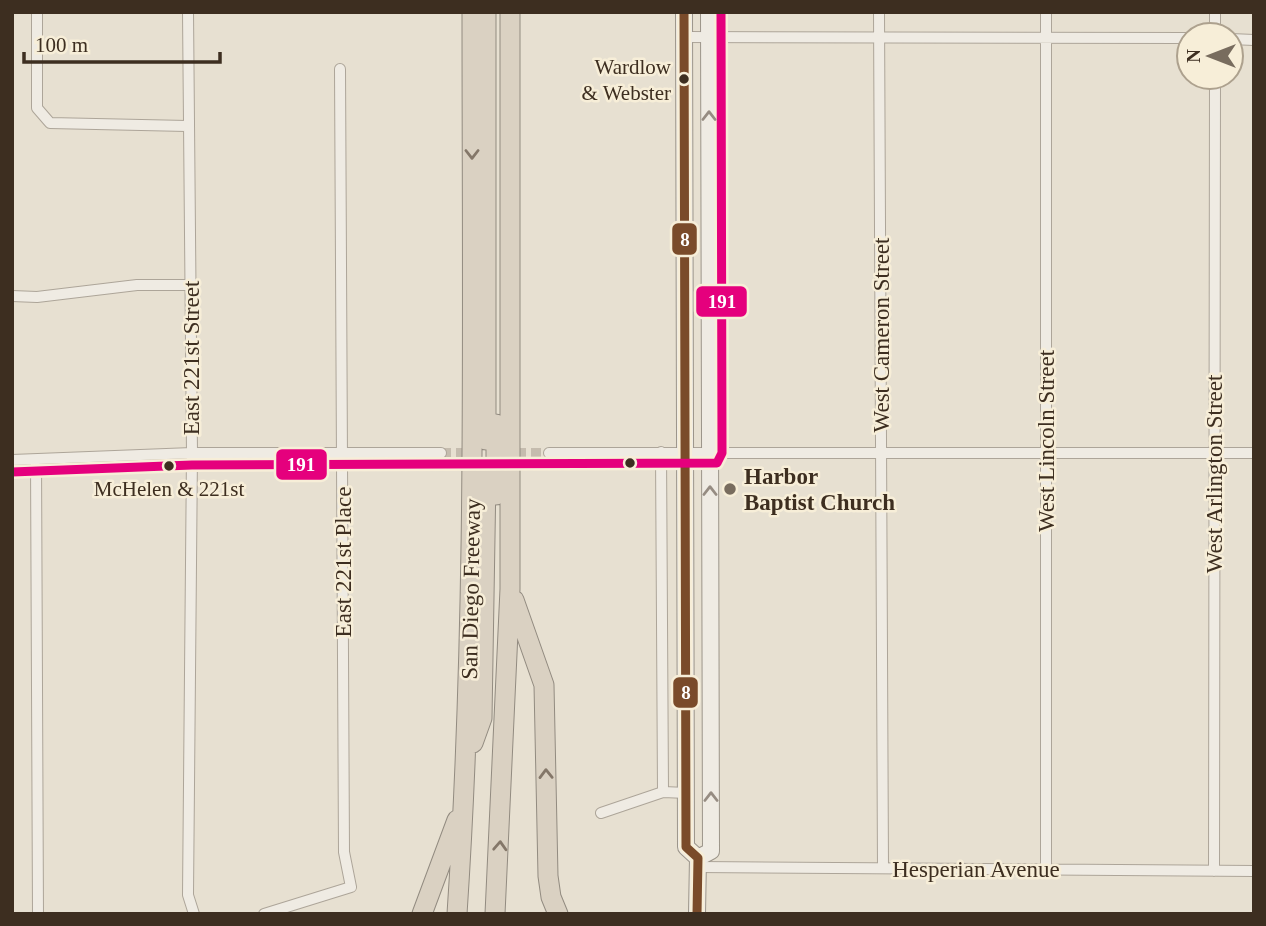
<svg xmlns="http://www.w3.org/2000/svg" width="1266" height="926" font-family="'Times New Roman',serif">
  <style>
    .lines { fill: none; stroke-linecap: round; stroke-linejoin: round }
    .street-tunnel { stroke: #c5bcae; stroke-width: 10; stroke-dasharray: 10 5; stroke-linecap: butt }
    .street-casing { stroke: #ada599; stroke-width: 12 }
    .secondary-casing { stroke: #9c958a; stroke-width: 18 }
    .highway-casing { stroke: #928b80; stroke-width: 21 }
    .street { stroke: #efebe3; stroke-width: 10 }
    .secondary { stroke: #efebe3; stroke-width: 16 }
    .highway { stroke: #dad1c2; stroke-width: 19 }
    .bus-1-casing { stroke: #f7eed8; stroke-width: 14 }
    .bus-2-casing { stroke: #f7eed8; stroke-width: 14 }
    .bus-1 { stroke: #7a4b2a; stroke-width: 9 }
    .bus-2 { stroke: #e5007d; stroke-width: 9 }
    .oneway { stroke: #968c82 }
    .oneway2 { stroke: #847769 }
    .bus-dot { fill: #3d2e20; stroke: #f7eed8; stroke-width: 2.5 }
    .poi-dot { fill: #786c5e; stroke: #f7eed8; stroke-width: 2.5 }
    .labels { text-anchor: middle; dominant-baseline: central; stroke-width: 5; stroke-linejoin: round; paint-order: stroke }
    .bus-label { font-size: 21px; fill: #3d2e20; stroke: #f7eed8; text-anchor: end }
    .street-label { font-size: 23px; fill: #3d2e20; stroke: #f7eed8 }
    .poi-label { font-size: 23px; font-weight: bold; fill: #3d2e20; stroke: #f7eed8; text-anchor: start }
    .line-badge { stroke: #f7eed8; stroke-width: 2.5 }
    .badge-label { font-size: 19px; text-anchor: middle; font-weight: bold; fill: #fff }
  </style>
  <rect width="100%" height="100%" fill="#e7e0d1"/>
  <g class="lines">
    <!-- street-tunnel -->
    <path class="street-tunnel" d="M441,453H549"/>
    <defs>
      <path id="street" d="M37,12V108L50,123L187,126
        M188,12L192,453L188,895L194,914
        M879,12L883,868
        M1215,35V12
        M684,37L1189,38
        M1231,39L1254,40
        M12,296L37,297L137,285H191
        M661,452L663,792
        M549,453H1254
        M12,460L192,453H441
        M36,460L38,914
        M601,813L663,792L687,793
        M698,867L1254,871
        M1046,869V12
        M1214,871L1215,77
        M264,914L351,887L344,852L340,69"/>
      <path id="secondary" d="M684,12L686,847L698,858L697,914
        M698,858L711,851L709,12"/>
      <path id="highway" d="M486,12V440
        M496,495V424
        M514,600L544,685L548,876L551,897L558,914
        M473,743L482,718L486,477
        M422,914L457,820
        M457,914C477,614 472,313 472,12
        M495,914L510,589V12"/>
    </defs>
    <!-- street casing -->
    <use href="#street" class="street-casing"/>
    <!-- secondary casing -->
    <use href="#secondary" class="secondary-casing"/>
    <!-- highway casing -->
    <use href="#highway" class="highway-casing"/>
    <!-- street -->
    <use href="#street" class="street"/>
    <!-- secondary -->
    <use href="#secondary" class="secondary"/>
    <!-- highway -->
    <use href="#highway" class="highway"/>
    <defs>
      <path id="bus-1" d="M684,12L686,847L698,858L697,914"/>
      <path id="bus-2" d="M12,472L192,465L717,463L722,453L721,12"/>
    </defs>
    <!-- bus-1 casing -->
    <use href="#bus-1" class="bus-1-casing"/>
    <!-- bus-2 casing -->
    <use href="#bus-2" class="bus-2-casing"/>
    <!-- bus-1 -->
    <use href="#bus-1" class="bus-1"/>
    <!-- bus-2 -->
    <use href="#bus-2" class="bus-2"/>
  </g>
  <!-- one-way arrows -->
  <defs><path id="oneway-chevron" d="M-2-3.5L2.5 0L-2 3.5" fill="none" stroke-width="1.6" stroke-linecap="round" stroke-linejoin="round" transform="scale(1.75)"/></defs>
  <g class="oneway">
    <use href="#oneway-chevron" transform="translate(709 116) rotate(-90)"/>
    <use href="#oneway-chevron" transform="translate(710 491) rotate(-90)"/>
    <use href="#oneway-chevron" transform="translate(711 797) rotate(-90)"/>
  </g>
  <g class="oneway2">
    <use href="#oneway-chevron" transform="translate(472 154) rotate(90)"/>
    <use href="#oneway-chevron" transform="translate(546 774) rotate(-91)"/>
    <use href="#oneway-chevron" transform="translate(500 846) rotate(-87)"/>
  </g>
  <!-- markers -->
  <g class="bus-dot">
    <circle cx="684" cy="79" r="6"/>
    <circle cx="630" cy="463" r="6"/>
    <circle cx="169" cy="466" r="6"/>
  </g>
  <circle class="poi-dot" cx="730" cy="489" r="7"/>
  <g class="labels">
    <!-- bus labels -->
    <g class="bus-label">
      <text x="671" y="67">Wardlow<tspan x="671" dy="26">&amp; Webster</tspan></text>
      <text x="169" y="489" text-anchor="middle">McHelen &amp; 221st</text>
    </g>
    <!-- street labels -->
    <g class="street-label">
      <text transform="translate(881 335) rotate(-90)">West Cameron Street</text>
      <text transform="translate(191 358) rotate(-90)">East 221st Street</text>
      <text transform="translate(1046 441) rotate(-90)">West Lincoln Street</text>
      <text transform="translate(1214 474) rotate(-90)">West Arlington Street</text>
      <text transform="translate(343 562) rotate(-90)">East 221st Place</text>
      <text transform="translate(471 589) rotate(-89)">San Diego Freeway</text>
      <text x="976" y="869">Hesperian Avenue</text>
    </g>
    <!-- poi labels -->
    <g class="poi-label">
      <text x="744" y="476">Harbor<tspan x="744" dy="26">Baptist Church</tspan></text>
    </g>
  </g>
  <g class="line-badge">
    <rect x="671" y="222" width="27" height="34" rx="7" fill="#7a4b2a"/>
    <rect x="695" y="285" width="53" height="33" rx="7" fill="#e5007d"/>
    <rect x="275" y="448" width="53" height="33" rx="7" fill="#e5007d"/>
    <rect x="672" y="676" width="27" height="33" rx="7" fill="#7a4b2a"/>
  </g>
  <g class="badge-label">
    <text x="685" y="246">8</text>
    <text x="722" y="308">191</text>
    <text x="301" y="471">191</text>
    <text x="686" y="699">8</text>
  </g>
  <!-- border -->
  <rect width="1266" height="926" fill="none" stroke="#3d2e20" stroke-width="28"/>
  <!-- north arrow -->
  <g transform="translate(1210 56) rotate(270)"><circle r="33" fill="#f7eed8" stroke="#ada18e" stroke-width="2"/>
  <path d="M0-5L12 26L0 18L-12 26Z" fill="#786c5e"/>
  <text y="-10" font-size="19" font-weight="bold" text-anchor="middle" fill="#3d2e20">N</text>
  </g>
  <!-- scale -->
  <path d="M24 52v10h196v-10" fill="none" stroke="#3d2e20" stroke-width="3.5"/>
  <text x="35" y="52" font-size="21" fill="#3d2e20" stroke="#f7eed8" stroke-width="5" paint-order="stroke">100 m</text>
</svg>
